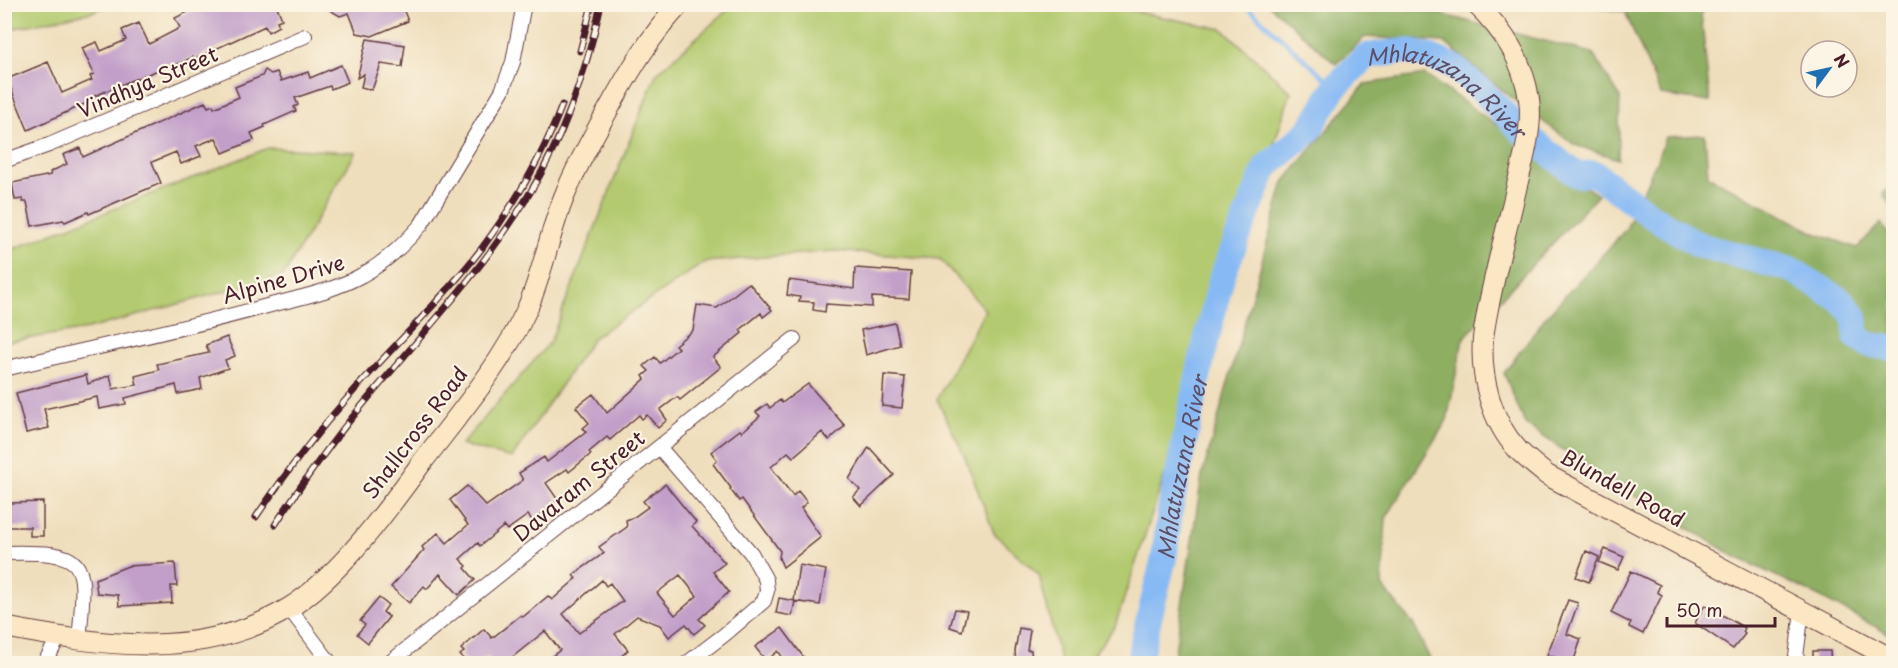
<svg xmlns="http://www.w3.org/2000/svg" width="1898" height="668" font-family="'Playpen Sans',sans-serif">
  <style>
    .green { fill: #b3ca6f; stroke: #7e744d; stroke-width: 1.5 }
    .forest { fill: #8eae62; stroke: #6c6646; stroke-width: 1.5 }
    .lines { fill: none; stroke-linecap: round; stroke-linejoin: round }
    .stream { stroke: #87baf4; stroke-width: 4.5 }
    .river { stroke: #87baf4; stroke-width: 26 }
    .building { fill: #c19fc9; fill-rule: evenodd }
    .street-casing { stroke: #633c41; stroke-width: 16 }
    .secondary-casing { stroke: #633c41; stroke-width: 22 }
    .street { stroke: #fff; stroke-width: 14 }
    .secondary { stroke: #fbe7c3; stroke-width: 20 }
    .rail-casing { stroke: #4a1f2b; stroke-width: 7 }
    .rail { stroke: #fcf5e5; stroke-width: 4.5; stroke-dasharray: 14; stroke-linecap: butt }
    .labels { text-anchor: middle; dominant-baseline: central; stroke-width: 4.5; stroke-linejoin: round; paint-order: stroke }
    .street-label { font-size: 21px; fill: #4a1f2b; stroke: #fcf5e5 }
    .water-label { font-size: 22px; font-style: italic; fill: #5c4e67; stroke: #fcf5e5 }
  </style>
  <rect width="100%" height="100%" fill="#fcf5e5"/>
  <filter id="ink" filterUnits="userSpaceOnUse"><feTurbulence type="fractalNoise" baseFrequency=".0167" numOctaves="2"/><feDisplacementMap in="SourceGraphic" scale="12" xChannelSelector="R" yChannelSelector="G"/><feConvolveMatrix kernelMatrix="1 2 1 2 8 2 1 2 1" color-interpolation-filters="sRGB"/></filter>
  <filter id="wash" filterUnits="userSpaceOnUse"><feTurbulence type="fractalNoise" baseFrequency=".008" numOctaves="4" result="noise"/><feDisplacementMap in="SourceGraphic" scale="24" xChannelSelector="R" yChannelSelector="G"/><feGaussianBlur stdDeviation="1.35" result="paint"/><feColorMatrix in="noise" values="0 0 0 0 0 0 0 0 0 0 0 0 0 0 0 0 0 1.4 0 .05"/><feComposite in="paint" operator="in"/></filter>
  <g filter="url(#wash)">
    <rect width="100%" height="100%" fill="#efdebc"/>
    <!-- green -->
    <path class="green" d="M5,4H109V5L92,12L5,30Z
      M733,5H1102L1223,29L1291,92L1115,626L1087,663H1061L1039,575L994,533L965,457L937,399L985,310L940,259L835,251L705,262L593,338L512,458L461,445L550,342L656,74Z
      M268,148L356,152L284,275L88,329L5,342V252Z"/>
    <!-- forest -->
    <path class="forest" d="M1372,4L1432,12L1592,53L1620,97L1618,159L1575,145L1518,103L1444,42L1365,37L1336,64L1269,5Z
      M1584,5H1708L1701,13L1710,102L1661,95L1625,12Z
      M1425,75L1598,195L1463,339L1447,420L1386,518L1382,586L1413,624L1432,663L1173,664L1202,476L1284,182L1365,84Z
      M1705,135L1708,176L1815,233L1857,248L1881,223L1893,242V636L1808,591L1734,556L1591,469L1525,424L1504,373L1544,319L1626,229L1657,160L1665,137Z
      M1893,181V209L1883,194Z"/>
    <g class="lines">
      <!-- stream -->
      <path class="stream" d="M1244,4L1335,87"/>
      <!-- river -->
      <path class="river" id="s1" d="M1140,664L1141,650L1164,558L1170,511L1202,358L1222,276L1266,167L1308,132L1335,87L1366,56L1406,51L1431,57L1454,67L1483,92L1520,130L1577,175L1594,173L1650,215L1699,245L1792,270L1842,301L1855,317L1856,336L1867,344L1894,349"/>
    </g>
    <g id="blocks">
      <!-- building -->
      <path class="building" d="M204,4H224L226,10L237,4H276L282,19L277,21L279,26L268,32L265,26L194,59L193,57L172,67L171,65L130,81L90,98L91,101L28,130L7,79L48,62L62,93L92,80L90,76L94,74L82,48L97,42L101,51L126,40L122,30L139,23L149,44L180,28L175,18Z
        M319,4H401L408,21L372,36L357,33L349,13L340,16Z
        M367,39L405,45L402,67L381,64L372,90L361,87L364,74L357,78Z
        M341,65L348,82L331,89L330,86L295,98L298,105L294,107L296,111L264,125L265,127L251,133L254,140L223,153L216,138L196,146L201,156L181,164L176,152L152,162L161,183L89,214L88,212L65,222L63,220L32,226L27,202H23V199L15,200L12,183L51,175L50,172L67,164L63,155L80,148L83,157L205,102L208,107L213,105L214,108L239,97L235,87L262,76L265,70L271,74L277,72L281,81L308,72L310,78Z
        M855,268L911,272L909,299L872,297V307L826,304L825,312L813,310L814,302L799,301L800,297L787,295L789,280L854,289Z
        M749,283L772,310L763,317L761,313L740,330L742,333L713,357L721,367L680,400L677,397L660,410L667,420L658,428L647,415L642,419L639,415L610,440L607,437L589,452L591,454L569,472L567,469L546,483L558,500L533,521L528,515L507,530L504,526L480,546L478,543L460,559L467,566L465,568L475,580L459,595L440,574L427,589L424,586L409,603L391,587L424,550L422,547L438,533L447,543L468,525L450,500L467,486L486,506L523,480L519,473L544,457L547,462L586,432L583,428L589,423L576,407L593,394L607,413L645,379L643,376L649,371L644,366L655,357L660,363L678,348L675,345L693,330L697,305L717,308Z
        M895,323L900,345L866,355L861,330Z
        M227,337L235,356L225,360L228,368L200,378L202,389L178,394L176,385L125,398L126,404L99,409L97,397L44,409L49,428L26,433L16,393L86,375L88,384L110,375L113,389L137,385L135,376L159,370L157,364L209,353L206,345Z
        M884,375L905,377L902,408L882,406Z
        M808,384L845,426L829,440L822,432L793,457L788,452L771,467L793,496L798,491L807,502L801,508L821,537L783,567L779,558L780,551L742,499L739,501L730,489L731,488L713,464L717,460L711,452L740,430L742,432L760,416L756,412L767,404L770,408L780,400L782,403Z
        M869,447L894,475L861,506L853,497L860,490L849,479Z
        M665,484L696,522L692,526L725,563L713,572L729,592L699,619L705,625L694,634L686,624L669,637L660,625L637,616L615,634L628,650L614,663H543L560,650L545,631L505,663H493L487,657L480,663H468L460,655L464,652L461,649L484,629L492,638L521,615L523,617L548,596L552,600L576,579L573,575L604,553L599,547L627,527L626,520L634,517L648,507L643,501ZM680,575L697,596L675,615L657,593ZM602,580L606,586L610,583L623,601L579,633L563,614Z
        M43,502V536H30V527H9V503Z
        M1605,549L1624,557L1618,570L1599,562Z
        M1586,551L1599,557L1589,582L1576,577Z
        M175,563L177,586H171L172,603L119,606L118,595L97,593L95,579L128,566Z
        M799,565L826,570L820,605L794,601Z
        M1631,571L1660,585L1657,592L1662,595L1643,634L1629,627L1631,623L1611,613Z
        M379,598L388,605L383,612L389,617L368,643L357,634L365,625L360,621Z
        M779,598L795,601L792,616L776,613Z
        M1568,600L1578,603L1567,634L1581,639L1573,663L1547,655Z
        M1705,605L1745,628L1743,632L1745,634L1733,649L1695,623Z
        M955,609L967,611L962,631L950,627Z
        M782,628L805,659L799,663H787L778,651L766,661L755,647Z
        M1019,628L1030,630L1027,650H1031L1032,663H1016L1015,651Z
        M1813,651H1830L1831,663H1813Z"/>
    </g>
  </g>
  <g filter="url(#ink)">
    <use href="#blocks" fill-opacity="0" stroke="#633c41" stroke-width="1.5"/>
    <g class="lines">
      <defs>
        <path id="street" d="M4,161L49,145L305,36
          M4,369C92,348 180,330 267,306C298,298 334,291 362,275C386,262 403,245 421,225L502,91L513,62L524,4
          M659,447L751,553L766,580L767,591L764,601L724,635L686,664
          M4,553C91,551 86,560 79,641
          M289,608L331,664
          M44,664L59,637
          M388,664L794,339
          M1795,664L1802,611"/>
        <path id="secondary" d="M1476,4C1504,31 1523,60 1529,99C1533,126 1524,158 1517,185C1506,235 1490,286 1483,338C1480,377 1491,421 1518,450C1527,459 1537,467 1547,475L1894,660
          M4,627C100,645 201,662 289,608C338,578 389,508 423,461C460,413 502,364 527,309C543,273 549,234 564,197C576,167 592,138 608,110C629,72 650,36 680,4"/>
      </defs>
      <!-- street casing -->
      <use href="#street" class="street-casing"/>
      <!-- secondary casing -->
      <use href="#secondary" class="secondary-casing"/>
      <!-- street -->
      <use href="#street" class="street"/>
      <!-- secondary -->
      <use href="#secondary" class="secondary"/>
      <defs>
        <path id="rail" d="M580,51L592,4
          M256,517C285,474 316,433 351,394C394,345 442,300 482,248C514,205 543,156 562,105
          M275,525C301,485 329,445 360,408C419,337 484,270 531,191C565,134 587,69 601,4"/>
      </defs>
      <!-- rail casing -->
      <use href="#rail" class="rail-casing"/>
      <!-- rail -->
      <use href="#rail" class="rail"/>
    </g>
  </g>
  <g class="labels">
    <!-- street labels -->
    <g class="street-label">
      <text transform="translate(147 81) rotate(-23)">Vindhya Street</text>
      <text transform="translate(283 278) rotate(-16)">Alpine Drive</text>
      <text transform="translate(414 432) rotate(-53)">Shallcross Road</text>
      <text transform="translate(578 485) rotate(-39)">Davaram Street</text>
      <text transform="translate(1623 487) rotate(29)">Blundell Road</text>
    </g>
    <!-- water labels -->
    <g class="water-label">
      <text stroke="none"><textPath href="#s1" startOffset="759">Mhlatuzana River</textPath></text>
      <text stroke="none"><textPath href="#s1" startOffset="201">Mhlatuzana River</textPath></text>
    </g>
  </g>
  <!-- margin -->
  <rect width="1898" height="668" fill="none" stroke="#fcf5e5" stroke-width="24"/>
  <!-- north arrow -->
  <g transform="translate(1829 69) rotate(57)"><circle r="28" fill="#fcf5e5" stroke="#b59f9b" stroke-width="1.5"/>
  <path d="M0-4.5L10 22L0 15L-10 22Z" fill="#1f6fb2"/>
  <text y="-9" font-size="16" font-weight="bold" text-anchor="middle" fill="#4a1f2b">N</text>
  </g>
  <!-- scale -->
  <path d="M1667 617v9h108v-9" fill="none" stroke="#4a1f2b" stroke-width="3"/>
  <text x="1676" y="617" font-size="18" fill="#4a1f2b" stroke="#fcf5e5" stroke-width="4.5" paint-order="stroke">50 m</text>
</svg>
